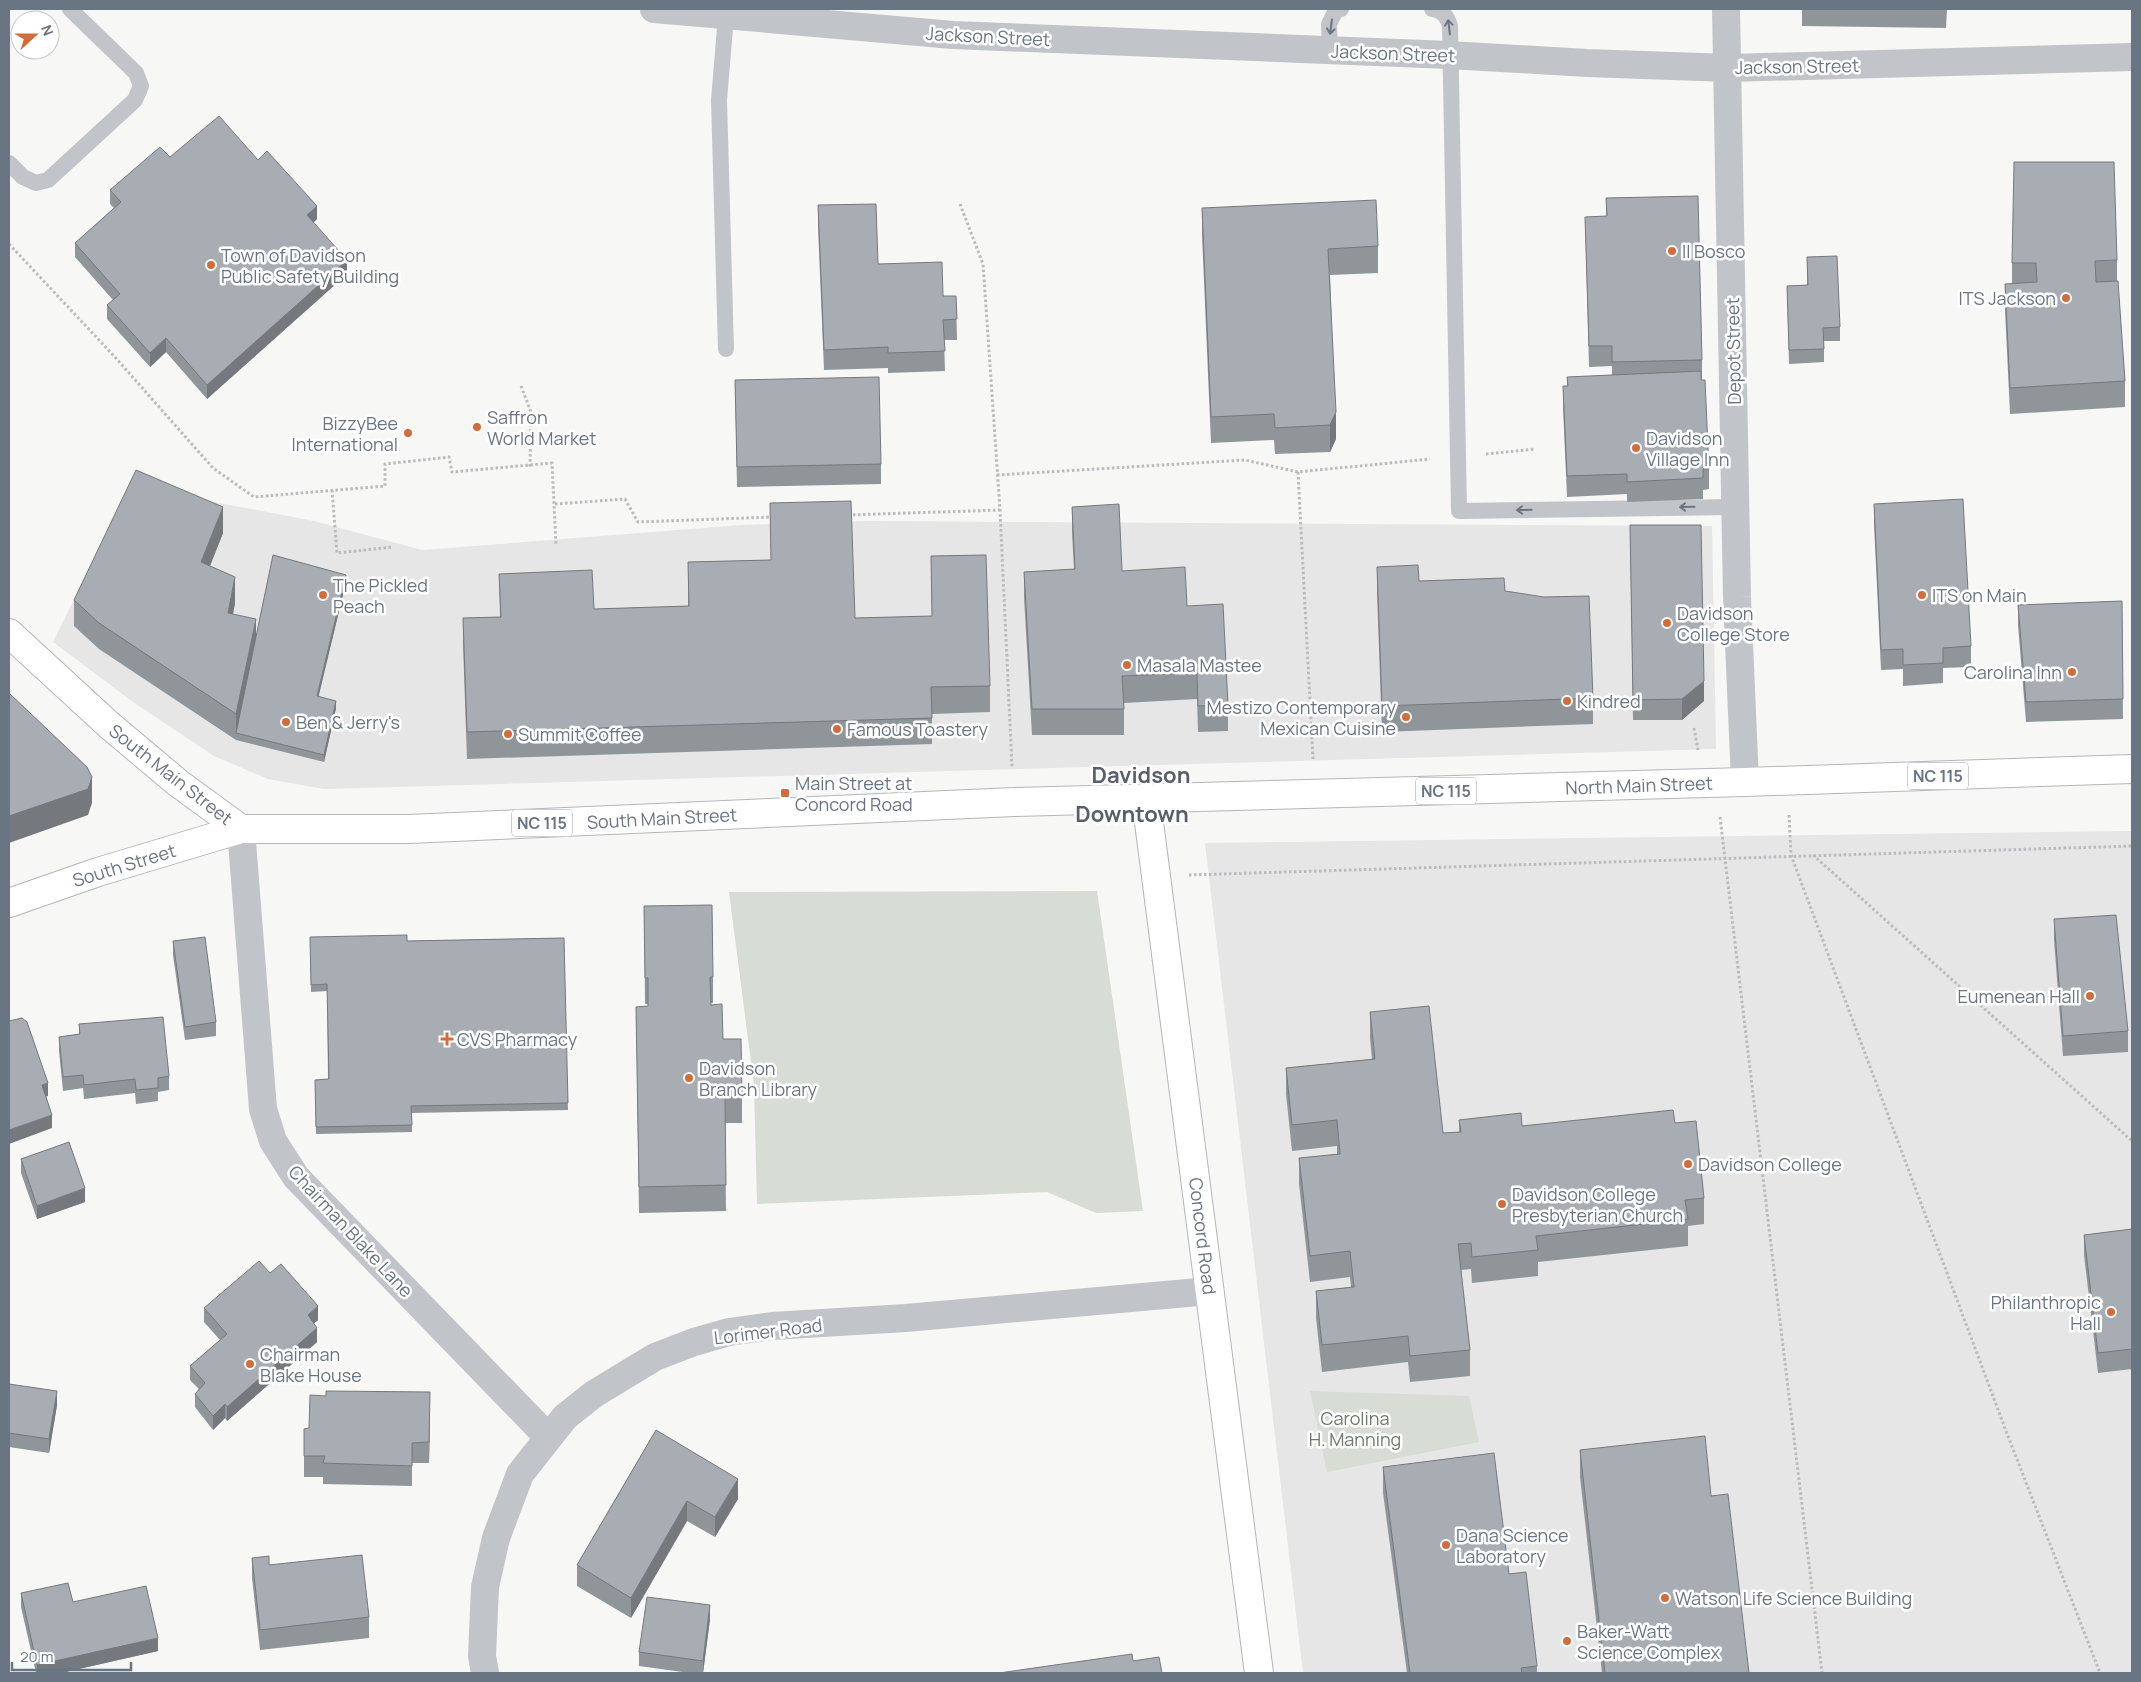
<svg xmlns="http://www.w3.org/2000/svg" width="2141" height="1682" font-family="Manrope,sans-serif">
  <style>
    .built { fill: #e5e6e5 }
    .green { fill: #d7dcd5 }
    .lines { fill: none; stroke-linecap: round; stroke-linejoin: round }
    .secondary-casing { stroke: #b2b6bb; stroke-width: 30 }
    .primary-casing { stroke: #b3b6ba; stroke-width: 30 }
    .path { stroke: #b9bbbe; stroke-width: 3; stroke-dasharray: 2.5 2.5; stroke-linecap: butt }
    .lane { stroke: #c1c4c8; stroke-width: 16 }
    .street { stroke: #c1c4c8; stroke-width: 28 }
    .secondary { stroke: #fff; stroke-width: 28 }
    .primary { stroke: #fff; stroke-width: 28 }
    .wall { fill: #90959a }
    .shaded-wall { fill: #75797d }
    .building { fill: #a7adb3; stroke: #75797d }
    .oneway { stroke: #6a7583 }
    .poi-dot { fill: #d16d3b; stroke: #fff; stroke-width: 2 }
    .labels { text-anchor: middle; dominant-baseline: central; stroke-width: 5; stroke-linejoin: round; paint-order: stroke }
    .shield { fill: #fff; stroke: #979ea8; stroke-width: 1 }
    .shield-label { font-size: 16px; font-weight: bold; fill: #6a7583 }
    .street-label { font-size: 18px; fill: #6a7583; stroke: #fff }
    .poi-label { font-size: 18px; fill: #6a7583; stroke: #fff; text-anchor: start }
    .park-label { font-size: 18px; fill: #6a7b68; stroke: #fff }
    .district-label { font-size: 22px; font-weight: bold; fill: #575f69; stroke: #fff }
  </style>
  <rect width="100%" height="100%" fill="#f7f7f5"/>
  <!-- built -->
  <path class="built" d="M130,486L314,521L422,550L742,525L865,521L1712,526L1716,749L324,789L268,779L214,756L133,702L53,642Z
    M2132,831V1673H1303L1205,843Z"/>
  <!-- green -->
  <path class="green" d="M1097,891L1143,1211L1096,1213L1047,1192L757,1204L754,1085L729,892Z
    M1310,1391L1469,1396L1479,1442L1327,1472Z"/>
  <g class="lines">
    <defs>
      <path id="secondary" d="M1146,799L1259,1673
        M9,903L98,872L241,829"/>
      <path id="primary" d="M9,633L109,725L178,783L241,829H409L1014,802L1745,782L2132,769"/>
    </defs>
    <!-- secondary casing -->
    <use href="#secondary" class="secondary-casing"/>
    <!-- primary casing -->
    <use href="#primary" class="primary-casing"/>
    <!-- path -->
    <path class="path" d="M960,204L983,264L1000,510L1012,767
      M9,244L114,356L213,468L254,497L385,486V464L449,457L452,472L552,463L556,545
      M521,386L531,412L530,467
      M1486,454L1535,449
      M1298,472L1313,759
      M997,475L1245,460L1298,472L1430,459
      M332,490L337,553L393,547
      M555,504L625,499L638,522L772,517
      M848,515L1000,510
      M1694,728L1698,750
      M1789,815L1791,855L2006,1431L2100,1673
      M1720,817L1822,1673
      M1813,855L2132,1141
      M1189,875L2132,846"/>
    <!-- lane -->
    <path class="lane" d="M1432,9C1443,11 1447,16 1450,26L1459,511L1735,507
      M726,16L719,100L726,349
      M1330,51L1329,24L1336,10L1341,9
      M9,163L23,177L36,183L48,180L135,100L141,86L136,73L70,9"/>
    <!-- street -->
    <path class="street" d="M654,9L953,35L1449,55L1587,63L1729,68L2132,57
      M1726,9L1737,597L1745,782
      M241,829L263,1109L273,1141L296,1177L548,1437
      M485,1673L482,1656L485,1587L496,1538L520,1474L565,1417L594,1394L655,1357L694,1342L729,1332L772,1326L906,1318L1210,1291"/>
    <!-- secondary -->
    <use href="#secondary" class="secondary"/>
    <!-- primary -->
    <use href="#primary" class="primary"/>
  </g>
  <!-- wall -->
  <path class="wall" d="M1802,9H1947L1946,28L1802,26Z
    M170,157L258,160L317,219L313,222L347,274L207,399L166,352L150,367L107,319V305L113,300L75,257V243L114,208L110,204V190Z
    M1606,198L1702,360V380L1709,469V489L1703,490V499L1627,502V494L1567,497L1563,407V386H1567V377L1612,375V366L1589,367L1585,217L1606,216Z
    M818,205L878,264L943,296H956L957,340H944L945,371L888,373V368L824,370L818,226Z
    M1202,208L1378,246V273L1330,275L1336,439L1330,452L1275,454L1274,440L1211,443L1202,235Z
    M1807,257L1840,327V341H1824V362L1789,364L1787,286L1807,285Z
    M2117,260V281L2125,381V407L2010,414L2005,310V284H2012V263Z
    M735,380L881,464V484L737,487Z
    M770,503L855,618L932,616L931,556L990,686V712L932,714V744L467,759L463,644V618L500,617L499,574L594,609L688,606V562L771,560Z
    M1874,504L1971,646V667L1943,668V683L1903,686V669L1881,670L1874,524Z
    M1072,507L1122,571L1187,606L1228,705V731L1198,732L1197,699L1124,703V735H1032L1024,598V572L1074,569L1072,533Z
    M1630,525L1704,701L1682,720H1633Z
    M223,533L210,566L235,603L233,614L256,638L346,582L318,697L336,708L324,762L236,740L99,649L74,626V600Z
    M1377,567L1419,581L1505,591L1593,698V724L1382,732L1377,593Z
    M2122,601L2123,719L2026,722L2018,625V605Z
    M644,906L713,977V1003H710L711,1005L742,1097V1123H725L726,1211L639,1213L636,1007L648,1006V1004H645Z
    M2054,919L2128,1031V1052L2063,1056L2054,940Z
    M310,937L407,941L564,938L568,1110L412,1113V1132L316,1134L315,1080L328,1079L327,991L311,992Z
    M173,941L216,1022V1036L185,1040L173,955Z
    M1370,1012L1443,1133L1459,1132V1120L1522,1126L1675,1123L1704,1198V1224L1688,1226V1246L1538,1262V1276L1472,1283L1471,1269L1461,1270L1470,1350V1376L1410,1382L1408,1362L1322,1372L1316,1318V1291L1351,1287L1350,1277L1310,1282L1299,1184V1158L1337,1154V1146L1292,1151L1286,1094V1068L1372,1059L1370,1038Z
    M79,1024L169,1076V1090L158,1092V1101L136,1104L135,1093L84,1099L83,1088L63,1091L59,1051V1037L79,1034Z
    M21,1159L85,1202L37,1219L21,1173Z
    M2132,1229V1369L2098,1373L2084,1255V1235Z
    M270,1273L318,1320L314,1323L317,1342L227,1421L225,1418L213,1430L195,1407V1394L199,1389L190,1380V1366L220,1340L204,1322V1308Z
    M9,1384L57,1405L49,1453L9,1447Z
    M430,1413L429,1463H412V1486L323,1484V1477H304V1429Z
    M656,1430L738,1499L715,1537L687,1521L631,1618L577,1586V1565Z
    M1580,1450L1711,1496L1749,1673H1602L1580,1477Z
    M1383,1467L1509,1574L1537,1666V1673H1407L1383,1493Z
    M252,1558L269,1565L369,1617V1638L260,1650L252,1578Z
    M21,1593L73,1602L158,1651L61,1673H36L21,1607Z
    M710,1619L703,1673H690L639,1666V1652Z"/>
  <!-- shaded-wall -->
  <path class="shaded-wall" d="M317,206V219L307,229V215Z
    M347,260V274L207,399V385Z
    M166,338V352L150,367V353Z
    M1336,412V439L1330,452V425Z
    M223,507V533L201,588V562Z
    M346,575V582L317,703V696Z
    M235,577V603L228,639V613Z
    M256,619V645L236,733V714Z
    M1704,681V701L1682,720V699Z
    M336,701V708L324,762V755Z
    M92,777V803L88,815L9,843V816Z
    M48,1083V1096L42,1098V1085Z
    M52,1115V1128L9,1144V1130Z
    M85,1188V1202L37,1219V1206Z
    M318,1306V1320L308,1329V1315Z
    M317,1328V1342L227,1421V1407Z
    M57,1391V1405L49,1453V1439Z
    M430,1392V1413L429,1463V1442Z
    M225,1404V1418L213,1430V1416Z
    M738,1479V1499L715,1537V1517Z
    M687,1501V1521L631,1618V1598Z
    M710,1605V1619L703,1673V1661Z
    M158,1638V1651L61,1673H37V1665Z"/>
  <!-- building -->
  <path class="building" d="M219,116L258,160L267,151L317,206L307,215L347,260L207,385L166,338L150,353L107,305L120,294L75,243L121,202L110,190L160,147L170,157Z
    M2014,162H2114L2117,260L2095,261L2096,282L2118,281L2125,381L2010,388L2005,284L2037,282L2036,263H2012Z
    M1698,196L1702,360L1612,362V346H1589L1585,217L1607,216L1606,198Z
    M1376,200L1378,246L1328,249L1336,412L1330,425L1275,428L1274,414L1211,417L1202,208Z
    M876,204L878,264L942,262L943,296H956L957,319L943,320L945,351L888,353V347L824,350L818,205Z
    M1837,256L1840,327L1823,328L1824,349L1789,350L1787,286L1808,285L1807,257Z
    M1701,371V380H1705L1709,469H1703V478L1627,482V474L1567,476L1563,386H1568L1567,377Z
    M879,377L881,464L737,467L735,380Z
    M136,470L223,507L201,562L235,577L228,613L256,619L236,714L99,623L74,600Z
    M1963,499L1971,646L1943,648V663L1903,665V649L1881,650L1874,504Z
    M851,501L855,618L932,616L931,556L986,555L990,686L931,687L932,718L467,732L463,618L501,617L499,574L592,570L594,609L689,606L688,562L771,560L770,503Z
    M1119,504L1122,571L1185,567L1187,606L1223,604L1228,705L1198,706L1197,673L1122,676L1124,709H1032L1024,572L1075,569L1072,507Z
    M1630,525H1701L1704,681L1682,699L1633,700Z
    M273,555L346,575L317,696L336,701L324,755L236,733Z
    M1418,565L1419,581L1504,578L1505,591L1544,597L1589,596L1593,698L1382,706L1377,567Z
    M2122,601L2123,699L2026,702L2018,605Z
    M9,693L87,767L92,777L88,789L9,816Z
    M712,905L713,977H710L711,1005L722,1004L723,1039H741L742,1097H725L726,1185L639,1187L636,1007L648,1006V978H645L644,906Z
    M2116,915L2128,1031L2063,1036L2054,919Z
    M407,935V941L564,938L568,1103L411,1106L412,1125L316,1127L315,1080L329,1079L327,984L311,985L310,937Z
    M205,937L216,1022L185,1027L173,941Z
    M1429,1006L1443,1133L1461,1132L1459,1120L1521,1113L1522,1126L1673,1110L1675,1123L1696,1121L1704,1198L1685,1200L1688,1219L1536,1236L1538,1250L1472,1257L1471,1243L1458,1244L1470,1350L1410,1356L1408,1336L1322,1345L1316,1291L1354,1287L1350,1251L1310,1256L1299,1158L1340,1154L1337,1120L1292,1125L1286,1068L1375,1059L1370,1012Z
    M163,1017L169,1076L158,1078V1088L136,1090L135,1079L84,1085L83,1075L63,1077L59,1037L80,1034L79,1024Z
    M22,1018L27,1022L48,1083L42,1085L52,1115L9,1130V1021Z
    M69,1142L85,1188L37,1206L21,1159Z
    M2132,1229V1349L2098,1353L2084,1235Z
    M259,1261L270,1273L281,1264L318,1306L308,1315L317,1328L227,1407L225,1404L213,1416L195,1394L205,1383L190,1366L227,1334L204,1308Z
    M9,1384L57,1391L49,1439L9,1433Z
    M326,1391L430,1392L429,1442L412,1443V1466L323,1463L325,1456H304V1429L309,1428L310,1395L326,1396Z
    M656,1430L738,1479L715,1517L687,1501L631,1598L577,1565Z
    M1705,1436L1711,1496L1728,1494L1749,1673H1605L1580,1450Z
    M1494,1453L1509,1574L1526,1572L1537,1666L1521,1668L1522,1673H1410L1383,1467Z
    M362,1555L369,1617L260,1630L252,1558L269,1556V1565Z
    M68,1583L73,1602L146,1586L158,1638L37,1665L21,1593Z
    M647,1597L710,1605L703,1661L639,1652Z
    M1132,1654L1133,1661L1159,1657L1162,1673H999Z"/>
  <!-- one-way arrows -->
  <defs><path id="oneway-shaft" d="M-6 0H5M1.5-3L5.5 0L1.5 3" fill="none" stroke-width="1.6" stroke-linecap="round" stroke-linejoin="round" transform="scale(1.25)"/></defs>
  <g class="oneway">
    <use href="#oneway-shaft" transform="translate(1331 27) rotate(97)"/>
    <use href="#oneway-shaft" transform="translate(1449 27) rotate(-97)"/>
    <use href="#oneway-shaft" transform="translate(1687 507) rotate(179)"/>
    <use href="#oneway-shaft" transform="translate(1524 510) rotate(179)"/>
  </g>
  <!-- markers -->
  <g class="poi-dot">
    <circle cx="1672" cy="251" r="5"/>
    <circle cx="211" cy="265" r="5"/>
    <circle cx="2066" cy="298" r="5"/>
    <circle cx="477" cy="427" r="5"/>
    <circle cx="408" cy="433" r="5"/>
    <circle cx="1636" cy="448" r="5"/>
    <circle cx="323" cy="595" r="5"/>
    <circle cx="1922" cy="595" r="5"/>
    <circle cx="1667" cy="623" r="5"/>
    <circle cx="1127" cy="665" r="5"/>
    <circle cx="2072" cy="672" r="5"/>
    <circle cx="1567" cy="701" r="5"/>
    <circle cx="1406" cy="717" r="5"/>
    <circle cx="286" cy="722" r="5"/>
    <circle cx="837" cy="729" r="5"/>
    <circle cx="508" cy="734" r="5"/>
    <rect x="780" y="788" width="10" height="10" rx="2.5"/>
    <circle cx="2090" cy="996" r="5"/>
    <path d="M444.5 1031.5h5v5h5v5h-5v5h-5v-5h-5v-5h5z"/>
    <circle cx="689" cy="1078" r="5"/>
    <circle cx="1688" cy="1164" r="5"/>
    <circle cx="1502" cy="1204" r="5"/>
    <circle cx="2111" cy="1312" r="5"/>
    <circle cx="250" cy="1364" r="5"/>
    <circle cx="1446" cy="1545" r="5"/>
    <circle cx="1665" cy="1598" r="5"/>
    <circle cx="1567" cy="1641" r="5"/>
  </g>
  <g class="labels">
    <!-- shield labels -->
    <g class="shield">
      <rect x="1908" y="762.5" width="60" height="27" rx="4"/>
      <rect x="1416" y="777.5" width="60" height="27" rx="4"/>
      <rect x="512" y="809.5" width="60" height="27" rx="4"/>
    </g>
    <g class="shield-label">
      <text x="1938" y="776">NC 115</text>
      <text x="1446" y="791">NC 115</text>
      <text x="542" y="823">NC 115</text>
    </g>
    <!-- street labels -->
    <g class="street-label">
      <text transform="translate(988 36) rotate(3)">Jackson Street</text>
      <text transform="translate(1393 53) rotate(2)">Jackson Street</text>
      <text transform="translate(1797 66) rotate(-1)">Jackson Street</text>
      <text transform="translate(1733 351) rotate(-91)">Depot Street</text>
      <text transform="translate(171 774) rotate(38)">South Main Street</text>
      <text transform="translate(1639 785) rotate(-2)">North Main Street</text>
      <text transform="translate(662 818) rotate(-3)">South Main Street</text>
      <text transform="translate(124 865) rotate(-17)">South Street</text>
      <text transform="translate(351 1231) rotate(47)">Chairman Blake Lane</text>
      <text transform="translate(1203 1236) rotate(83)">Concord Road</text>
      <text transform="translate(768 1331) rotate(-7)">Lorimer Road</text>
    </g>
    <!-- poi labels -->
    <g class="poi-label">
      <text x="1682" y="251">Il Bosco</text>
      <text x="221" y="255">Town of Davidson<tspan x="221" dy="21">Public Safety Building</tspan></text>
      <text x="2056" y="298" text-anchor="end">ITS Jackson</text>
      <text x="487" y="417">Saffron<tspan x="487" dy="21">World Market</tspan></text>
      <text x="398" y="423" text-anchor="end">BizzyBee<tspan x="398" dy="21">International</tspan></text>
      <text x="1646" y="438">Davidson<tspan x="1646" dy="21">Village Inn</tspan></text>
      <text x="333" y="585">The Pickled<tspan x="333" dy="21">Peach</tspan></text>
      <text x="1932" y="595">ITS on Main</text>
      <text x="1677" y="613">Davidson<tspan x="1677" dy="21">College Store</tspan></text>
      <text x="1137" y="665">Masala Mastee</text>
      <text x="2062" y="672" text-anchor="end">Carolina Inn</text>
      <text x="1577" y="701">Kindred</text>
      <text x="1396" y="707" text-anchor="end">Mestizo Contemporary<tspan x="1396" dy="21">Mexican Cuisine</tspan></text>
      <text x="296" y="722">Ben &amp; Jerry's</text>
      <text x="847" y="729">Famous Toastery</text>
      <text x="518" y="734">Summit Coffee</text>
      <text x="795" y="783">Main Street at<tspan x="795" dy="21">Concord Road</tspan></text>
      <text x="2080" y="996" text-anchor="end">Eumenean Hall</text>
      <text x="457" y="1039">CVS Pharmacy</text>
      <text x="699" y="1068">Davidson<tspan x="699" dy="21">Branch Library</tspan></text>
      <text x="1698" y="1164">Davidson College</text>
      <text x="1512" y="1194">Davidson College<tspan x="1512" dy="21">Presbyterian Church</tspan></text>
      <text x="2101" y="1302" text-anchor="end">Philanthropic<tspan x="2101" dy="21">Hall</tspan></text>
      <text x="260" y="1354">Chairman<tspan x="260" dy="21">Blake House</tspan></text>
      <text x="1456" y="1535">Dana Science<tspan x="1456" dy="21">Laboratory</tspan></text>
      <text x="1675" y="1598">Watson Life Science Building</text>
      <text x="1577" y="1631">Baker-Watt<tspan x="1577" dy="21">Science Complex</tspan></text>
    </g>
    <!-- park labels -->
    <g class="park-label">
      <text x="1355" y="1418">Carolina<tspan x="1355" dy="21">H. Manning</tspan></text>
    </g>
    <!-- district labels -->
    <g class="district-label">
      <text x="1141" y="775">Davidson</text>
      <text x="1132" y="814">Downtown</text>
    </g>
  </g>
  <!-- border -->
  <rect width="2141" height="1682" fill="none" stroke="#6a7583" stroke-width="20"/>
  <!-- north arrow -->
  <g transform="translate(35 35) rotate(69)"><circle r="24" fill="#ffffff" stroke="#c3c8cd"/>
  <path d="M0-4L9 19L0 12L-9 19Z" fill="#d16d3b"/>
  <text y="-8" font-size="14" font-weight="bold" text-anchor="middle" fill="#6a7583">N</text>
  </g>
  <!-- scale -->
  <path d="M12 1662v8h119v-8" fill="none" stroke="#6a7583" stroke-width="2.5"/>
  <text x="20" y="1662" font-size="15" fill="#6a7583" stroke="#ffffff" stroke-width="4" paint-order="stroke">20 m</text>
</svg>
